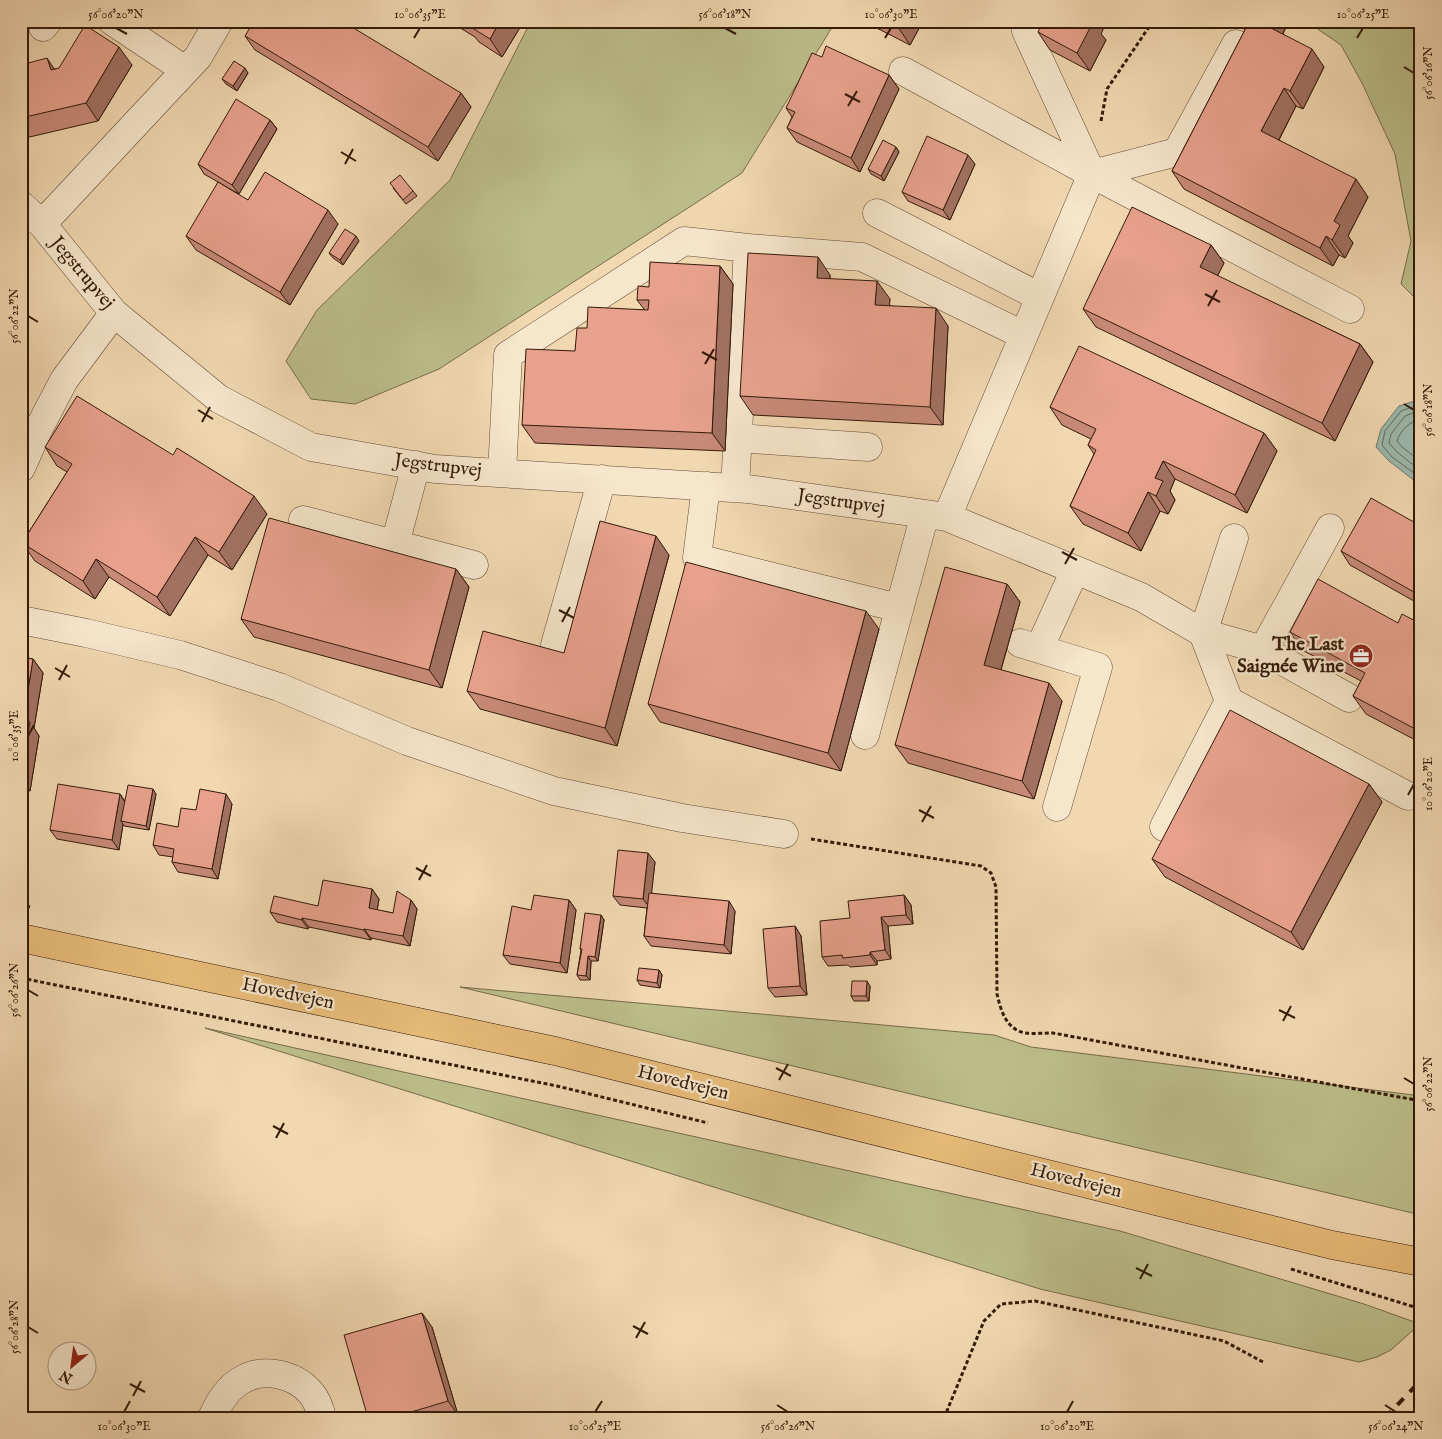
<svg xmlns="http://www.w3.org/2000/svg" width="1442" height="1439" font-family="'IM FELL English',serif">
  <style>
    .green { fill: #bcbe8a; stroke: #786c4a }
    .water { fill: #9bb9ad; stroke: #72796c }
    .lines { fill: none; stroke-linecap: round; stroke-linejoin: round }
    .shore { stroke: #686a5c; stroke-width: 1 }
    .minor-casing { stroke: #634a34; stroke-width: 29 }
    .major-casing { stroke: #341a0a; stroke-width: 29 }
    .path { stroke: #341a0a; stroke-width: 3; stroke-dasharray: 4 2.5; stroke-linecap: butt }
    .minor { stroke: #f6e6cc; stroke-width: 28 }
    .major { stroke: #e8bc78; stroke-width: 28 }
    .rail { stroke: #341a0a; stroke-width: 4; stroke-dasharray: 9 9; stroke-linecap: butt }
    .wall { fill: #c78a78; stroke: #341a0a }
    .shaded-wall { fill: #a27162; stroke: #341a0a }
    .building { fill: #e7a18c; stroke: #341a0a }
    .ticks { fill: none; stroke: #341a0a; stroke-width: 2 }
    .labels { text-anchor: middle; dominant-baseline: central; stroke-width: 4.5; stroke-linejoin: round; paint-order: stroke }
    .street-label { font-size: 19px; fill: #341a0a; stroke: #f6e6cc }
    .poi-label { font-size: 19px; font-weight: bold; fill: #341a0a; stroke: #f6e6cc; text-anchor: end }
    .neatline { fill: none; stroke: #341a0a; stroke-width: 2 }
    .ticks-label { font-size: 12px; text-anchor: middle; fill: #341a0a }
  </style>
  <rect width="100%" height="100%" fill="#f1d8b1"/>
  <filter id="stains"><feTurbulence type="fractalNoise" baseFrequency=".004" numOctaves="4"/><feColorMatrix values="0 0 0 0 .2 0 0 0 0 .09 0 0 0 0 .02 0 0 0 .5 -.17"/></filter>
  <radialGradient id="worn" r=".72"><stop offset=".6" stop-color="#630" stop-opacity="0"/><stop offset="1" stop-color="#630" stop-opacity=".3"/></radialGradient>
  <!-- green -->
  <path class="green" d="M531,21H836L742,173L439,369L355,404L311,399L286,361L317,310L450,180Z
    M1306,21H1421V304L1401,284L1411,241L1395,154L1362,83L1341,45Z
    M460,987L994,1035L1031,1047L1421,1096V1215Z
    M205,1028L1120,1231L1364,1304L1420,1324L1391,1350L1377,1357L1359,1362L1040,1289Z"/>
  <!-- water -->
  <path class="water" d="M1421,399V484L1416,482L1389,461L1376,447L1381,429L1399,406Z"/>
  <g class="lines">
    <!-- shore -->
    <path class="shore" d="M1421,404L1401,411L1385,431L1382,445L1392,457L1421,478
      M1421,410L1405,416L1391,434L1389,443L1397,452L1421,471
      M1421,418C1410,422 1401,429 1397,441L1402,447L1421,462"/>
    <defs>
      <path id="minor" d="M112,21L185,70
        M43,27L48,21
        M1026,31L1092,174
        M903,71L1092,174L1350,309
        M1092,174L1177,152L1236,44
        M21,205L42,224L114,313L219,399L311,447L435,469L748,489L947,517L1141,597L1203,633L1263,650
        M877,213L1040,297
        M42,224L198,57L219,21
        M737,438L868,447
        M21,468L37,432L64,380L114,313
        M502,473L508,355L684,241L748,248
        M706,486L697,558L899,608
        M735,488L748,248L862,257L1023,335
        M947,517L1092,174
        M303,520L474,565
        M1330,528L1263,650L1349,698
        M395,544L416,465
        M21,620L86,633L180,655L279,687L407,741L554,791L682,818L784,834
        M1020,643L1098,667L1057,807
        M555,645L602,479
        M1039,649L1075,570
        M1229,701L1203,633L1234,538
        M865,735L925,514
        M1164,827L1229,701L1408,796
        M212,1418C218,1404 227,1389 240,1381C262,1367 294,1373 311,1393C317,1400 320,1409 322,1418"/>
      <path id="major" d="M21,938L555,1051L1332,1245L1421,1262"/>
    </defs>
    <!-- minor casing -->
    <use href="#minor" class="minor-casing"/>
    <!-- major casing -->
    <use href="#major" class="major-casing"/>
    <!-- path -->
    <path class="path" d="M1101,121L1107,89L1153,21
      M811,839L981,866L991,873L996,887L997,994C1001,1011 1006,1029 1025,1033C1034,1034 1044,1033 1053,1033L1421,1101
      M21,904L30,907
      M21,978L557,1086L708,1123
      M1291,1269L1421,1309
      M944,1418L984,1321L1001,1304L1035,1301L1224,1341L1263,1362"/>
    <!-- minor -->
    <use href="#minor" class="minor"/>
    <!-- major -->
    <use href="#major" class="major"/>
    <!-- rail -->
    <path class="rail" d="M1385,1418L1421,1380
      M1409,1418L1421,1405"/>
  </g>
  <!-- wall -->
  <path class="wall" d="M453,21H524L502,57L479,42L475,37L457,26Z
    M863,21H923L910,45Z
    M1238,21H1284L1287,25L1283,34L1324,67L1303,109L1296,106L1279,140L1368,197L1348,236L1353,243L1345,258L1339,255L1333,266L1184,189L1172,171L1245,30Z
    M1038,32L1101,34L1106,40L1090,71L1050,50Z
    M245,36L461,93L471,107L438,161L255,50Z
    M822,57L889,75L899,89L860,172L797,142L787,128L792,117L786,108Z
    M132,65L98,121L21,139V78L54,69Z
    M248,73L237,91L226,84L222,79Z
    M270,120L277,129L239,194L204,174L198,164Z
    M896,147L899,152L884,181L871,174L868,169Z
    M975,164L950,220L908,201L902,192Z
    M393,188L413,191L417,196L406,204Z
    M248,200L338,224L290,305L196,250L186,236Z
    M359,241L343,265L333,258L329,253Z
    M1211,245L1224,263L1217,276L1360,344L1373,362L1335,441L1096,327L1083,309Z
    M720,266L733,284L725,451L535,443L522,425L575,351L587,328L644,309L637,300L649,287Z
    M830,275V279L890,299L889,305L948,326L943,425L753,415L740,396Z
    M1050,407L1264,433L1277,451L1247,513L1175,479L1170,491L1175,500L1168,514L1160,511L1141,551L1083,524L1070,506L1094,454L1088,445L1091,439L1062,425Z
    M45,447L267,514L232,570L208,555L170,616L109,577L95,599L35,561L22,543L67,472L57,466Z
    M1421,526V605L1350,565L1341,551Z
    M669,555L617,746L480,709L467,691L564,653Z
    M456,569L469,587L442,688L254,637L241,619Z
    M1007,584L1020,602L1001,670L1062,701L1034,799L908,763L895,745Z
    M1398,623L1421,624V743L1366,714L1353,696L1361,681L1302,650L1290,632Z
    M879,629L841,771L660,722L648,704Z
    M21,657L33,659L43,673L34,728L39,736L30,791L23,790L21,798Z
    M1369,784L1382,802L1303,950L1165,877L1152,859Z
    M120,794L125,801L156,794L149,830L124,826L123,824L119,850L57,839L50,830Z
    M232,804L218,879L178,872L172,862L173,857L159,855L153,845L178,827L196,810Z
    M655,862L651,893L735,911L731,954L651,946L644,936L647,908L620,905L613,896Z
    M372,889L379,899L377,910L393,913L411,900L417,909L410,946L371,938V940L309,927L308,929L277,922L270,912L318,906Z
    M904,895L911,905L913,924L888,926L891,959L877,961V965L850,967L848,965L828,966L822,957L850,918Z
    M569,900L576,910L567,973L510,964L503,955L531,910Z
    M601,915L604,920L598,961H591L590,980H580L577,975L581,950L580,949Z
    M795,926L801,936L807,995L775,997L768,988Z
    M659,970L662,975L660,988L640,985L637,980Z
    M870,986L869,1001H854L851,996Z
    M432,1327L458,1415L449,1418H368Z"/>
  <!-- shaded-wall -->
  <path class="shaded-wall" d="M500,21H524L502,57L490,39Z
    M901,21H923L910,45L898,27Z
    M1088,21H1107L1101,34L1106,40L1090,71L1077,53Z
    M1267,21H1284L1287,25L1278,43L1265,25Z
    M119,47L132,65L98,121L86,103Z
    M1312,49L1324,67L1303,109L1290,91Z
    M47,58L59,76L51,70Z
    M245,68L248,73L237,91L233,86Z
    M889,75L899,89L860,172L851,158Z
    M1284,88L1296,106L1274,149L1261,131Z
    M461,93L471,107L438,161L428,147Z
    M270,120L277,129L239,194L232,185Z
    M896,147L899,152L884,181L881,176Z
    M968,155L975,164L950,220L943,210Z
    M1356,179L1368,197L1348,236L1353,243L1345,258L1332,240L1334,221Z
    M328,210L338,224L290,305L280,292Z
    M356,236L359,241L343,265L340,260Z
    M1326,236L1339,255L1333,266L1320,248Z
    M1211,245L1224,263L1213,285L1200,267Z
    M818,257L830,275L829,296L817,278Z
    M720,266L733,284L725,451L712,433Z
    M877,281L890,299L888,323L875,305Z
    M936,308L948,326L943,425L930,407Z
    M1360,344L1373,362L1335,441L1322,423Z
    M1264,433L1277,451L1247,513L1235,495Z
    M1163,461L1175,479L1170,491L1175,500L1168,514L1156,496L1155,478Z
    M1148,492L1160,511L1141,551L1128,533Z
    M254,496L267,514L232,570L219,552Z
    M656,536L669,555L617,746L605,728Z
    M195,537L208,555L170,616L157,597Z
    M96,559L109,577L95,599L83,581Z
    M456,569L469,587L442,688L429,670Z
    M1007,584L1020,602L997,683L984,665Z
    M866,611L879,629L841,771L828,753Z
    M33,659L43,673L34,728L39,736L30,791L21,778V773L23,720Z
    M1049,683L1062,701L1034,799L1022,781Z
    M1369,784L1382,802L1303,950L1291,932Z
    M153,789L156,794L149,830L146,826Z
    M120,794L126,804L121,821L123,824L119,850L112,840Z
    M226,794L232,804L218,879L212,869Z
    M648,853L655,862L650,908L643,899Z
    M372,889L379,899L376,918L369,908Z
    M904,895L911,905L913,924L906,915Z
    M411,900L417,909L410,946L403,936Z
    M569,900L576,910L567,973L560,963Z
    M729,901L735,911L731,954L724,945Z
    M601,915L604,920L598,961L595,957Z
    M881,917L888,926L891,959L885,950Z
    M302,918L309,927L308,929L302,920Z
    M795,926L801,936L807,995L800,986Z
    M364,929L371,938V940L364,930Z
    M870,952L877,961V965L870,955Z
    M588,956L591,961L590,980L586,976Z
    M659,970L662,975L660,988L657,983Z
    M867,981L870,986L869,1001L866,996Z
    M422,1313L432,1327L458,1415L448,1401Z"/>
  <!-- building -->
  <path class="building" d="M254,21H342L461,93L428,147L245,36Z
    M466,21H500L490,39L466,24L468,22Z
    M887,21H901L898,27Z
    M1043,21H1091L1093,22L1077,53L1038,32Z
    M1242,21H1267L1265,25L1312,49L1290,91L1284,88L1261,131L1356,179L1334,221L1340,225L1332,240L1326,236L1320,248L1172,171L1248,24Z
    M85,25L119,47L86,103L21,118V78H25L21,65L47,58L51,70L59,68Z
    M826,46L889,75L851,158L787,128L795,112L786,108L812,53L822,57Z
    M234,61L245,68L233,86L222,79Z
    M236,99L270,120L232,185L198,164Z
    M927,136L968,155L943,210L902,192Z
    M883,140L896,147L881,176L868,169Z
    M265,172L328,210L280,292L186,236L218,182L248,200Z
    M400,175L413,191L403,200L390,183Z
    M1132,207L1211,245L1200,267L1360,344L1322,423L1083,309Z
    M345,229L356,236L340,260L329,253Z
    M748,253L818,257L817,278L877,281L875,305L936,308L930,407L740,396Z
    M650,262L720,266L712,433L522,425L526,349L575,351L577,328H587L588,307L648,310L649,300H637L638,286L649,287Z
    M1079,346L1264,433L1235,495L1163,461L1155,478L1163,481L1156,496L1148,492L1128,533L1070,506L1096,450L1088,445L1096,429L1050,407Z
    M77,396L173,455L177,448L254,496L219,552L195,537L157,597L96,559L83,581L22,543L72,464L45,447Z
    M1371,498L1421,526V596L1341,551Z
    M269,518L456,569L429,670L241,619Z
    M600,521L656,536L605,728L467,691L483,631L564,653Z
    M686,562L866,611L828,753L648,704Z
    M945,567L1007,584L984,665L1049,683L1022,781L895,745Z
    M1318,579L1398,623L1402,614L1421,624V732L1353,696L1365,673L1290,632Z
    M21,657L33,659L23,720L30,722L21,773Z
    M1230,710L1369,784L1291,932L1152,859Z
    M58,784L120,794L112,840L50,830Z
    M128,785L153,789L146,826L121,821Z
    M200,789L226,794L212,869L172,862L174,849L153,845L157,823L178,827L181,808L196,810Z
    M618,850L648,853L643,899L613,896Z
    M323,880L372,889L369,908L393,913L397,891L411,900L403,936L364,929V930L302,918V920L270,912L274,896L318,906Z
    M649,893L729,901L724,945L644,936Z
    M534,895L569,900L560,963L503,955L512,906L531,910Z
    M904,895L906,915L881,917L885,950L870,952V955L843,958L842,955L822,957L820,921L850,918L848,901Z
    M585,913L601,915L595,957L588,956L586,976L577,975L582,949H580Z
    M795,926L800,986L768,988L763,929Z
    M639,968L659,970L657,983L637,980Z
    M852,981H867L866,996H851Z
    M422,1313L448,1401L391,1418H368L344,1335Z"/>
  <!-- ticks -->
  <path class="ticks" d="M116,28L127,34M725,28L736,34M414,38L420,28M885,38L891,28M1357,38L1363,28M1404,67L1414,73M845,94L860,102M848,106L857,91M341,152L356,161M345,164L353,149M1205,294L1220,302M1208,306L1217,290M28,316L38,322M702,352L717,360M705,364L714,349M1404,404L1414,410M198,410L213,419M202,422L210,407M1062,552L1077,560M1065,564L1074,548M559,610L574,618M562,622L570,607M55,668L70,677M59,680L67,665M28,736L34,725M1408,795L1414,784M919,810L934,818M922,822L931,806M416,868L431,876M419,880L427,865M28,990L38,996M1279,1010L1295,1018M1283,1021L1291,1006M776,1068L791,1076M1404,1078L1414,1084M779,1080L788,1064M273,1126L288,1134M276,1138L284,1123M1136,1268L1152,1276M1140,1279L1148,1264M633,1326L648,1334M28,1327L38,1333M636,1338L645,1322M130,1384L145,1392M133,1396L141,1381M777,1405L788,1412M1385,1405L1396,1412M124,1412L130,1401M595,1412L602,1401M1067,1412L1073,1401"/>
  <!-- icons -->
  <defs>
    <symbol id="office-disc" viewBox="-11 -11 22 22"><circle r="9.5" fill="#8f2418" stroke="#f6e6cc"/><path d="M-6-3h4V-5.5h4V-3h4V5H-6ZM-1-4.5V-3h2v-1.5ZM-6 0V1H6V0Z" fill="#fff"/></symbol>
  </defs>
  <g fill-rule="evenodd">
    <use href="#office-disc" x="1347" y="642" width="28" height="28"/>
  </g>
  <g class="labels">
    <!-- street labels -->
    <g class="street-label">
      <text transform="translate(82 273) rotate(50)">Jegstrupvej</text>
      <text transform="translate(438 466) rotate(7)">Jegstrupvej</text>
      <text transform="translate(841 502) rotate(8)">Jegstrupvej</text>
      <text transform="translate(288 994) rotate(12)">Hovedvejen</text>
      <text transform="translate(683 1083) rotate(14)">Hovedvejen</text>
      <text transform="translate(1076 1181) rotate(14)">Hovedvejen</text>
    </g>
    <!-- poi labels -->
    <g class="poi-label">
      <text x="1344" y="645">The Last<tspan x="1344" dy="22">Saignée Wine</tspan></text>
    </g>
  </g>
  <!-- margin -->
  <rect width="1442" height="1439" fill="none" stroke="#f1d8b1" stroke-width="55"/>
  <!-- north arrow -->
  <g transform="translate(72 1366) rotate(209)"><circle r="24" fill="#f6e6cc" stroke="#a8947e"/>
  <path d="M0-4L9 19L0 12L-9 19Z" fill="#8f2418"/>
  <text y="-8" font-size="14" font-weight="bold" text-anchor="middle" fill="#341a0a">N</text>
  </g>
  <rect x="28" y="28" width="1386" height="1384" class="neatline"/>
  <g class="ticks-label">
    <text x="116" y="18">56°06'20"N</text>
    <text x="420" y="18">10°06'35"E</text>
    <text x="725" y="18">56°06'18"N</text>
    <text x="891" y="18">10°06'30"E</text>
    <text x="1363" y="18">10°06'25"E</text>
    <text transform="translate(1428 73) rotate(-90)" y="4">56°06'16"N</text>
    <text transform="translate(14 316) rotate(-90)" y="4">56°06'22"N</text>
    <text transform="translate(1428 410) rotate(-90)" y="4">56°06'18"N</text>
    <text transform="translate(14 736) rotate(-90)" y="4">10°06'35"E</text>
    <text transform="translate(1428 784) rotate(-90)" y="4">10°06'20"E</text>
    <text transform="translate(14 990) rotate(-90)" y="4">56°06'26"N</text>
    <text transform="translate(1428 1084) rotate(-90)" y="4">56°06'22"N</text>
    <text transform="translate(14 1327) rotate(-90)" y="4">56°06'28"N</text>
    <text x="124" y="1430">10°06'30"E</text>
    <text x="595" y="1430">10°06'25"E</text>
    <text x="788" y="1430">56°06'26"N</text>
    <text x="1067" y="1430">10°06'20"E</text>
    <text x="1396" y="1430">56°06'24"N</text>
  </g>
  <rect width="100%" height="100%" filter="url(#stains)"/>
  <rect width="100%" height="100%" fill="url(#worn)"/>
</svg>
